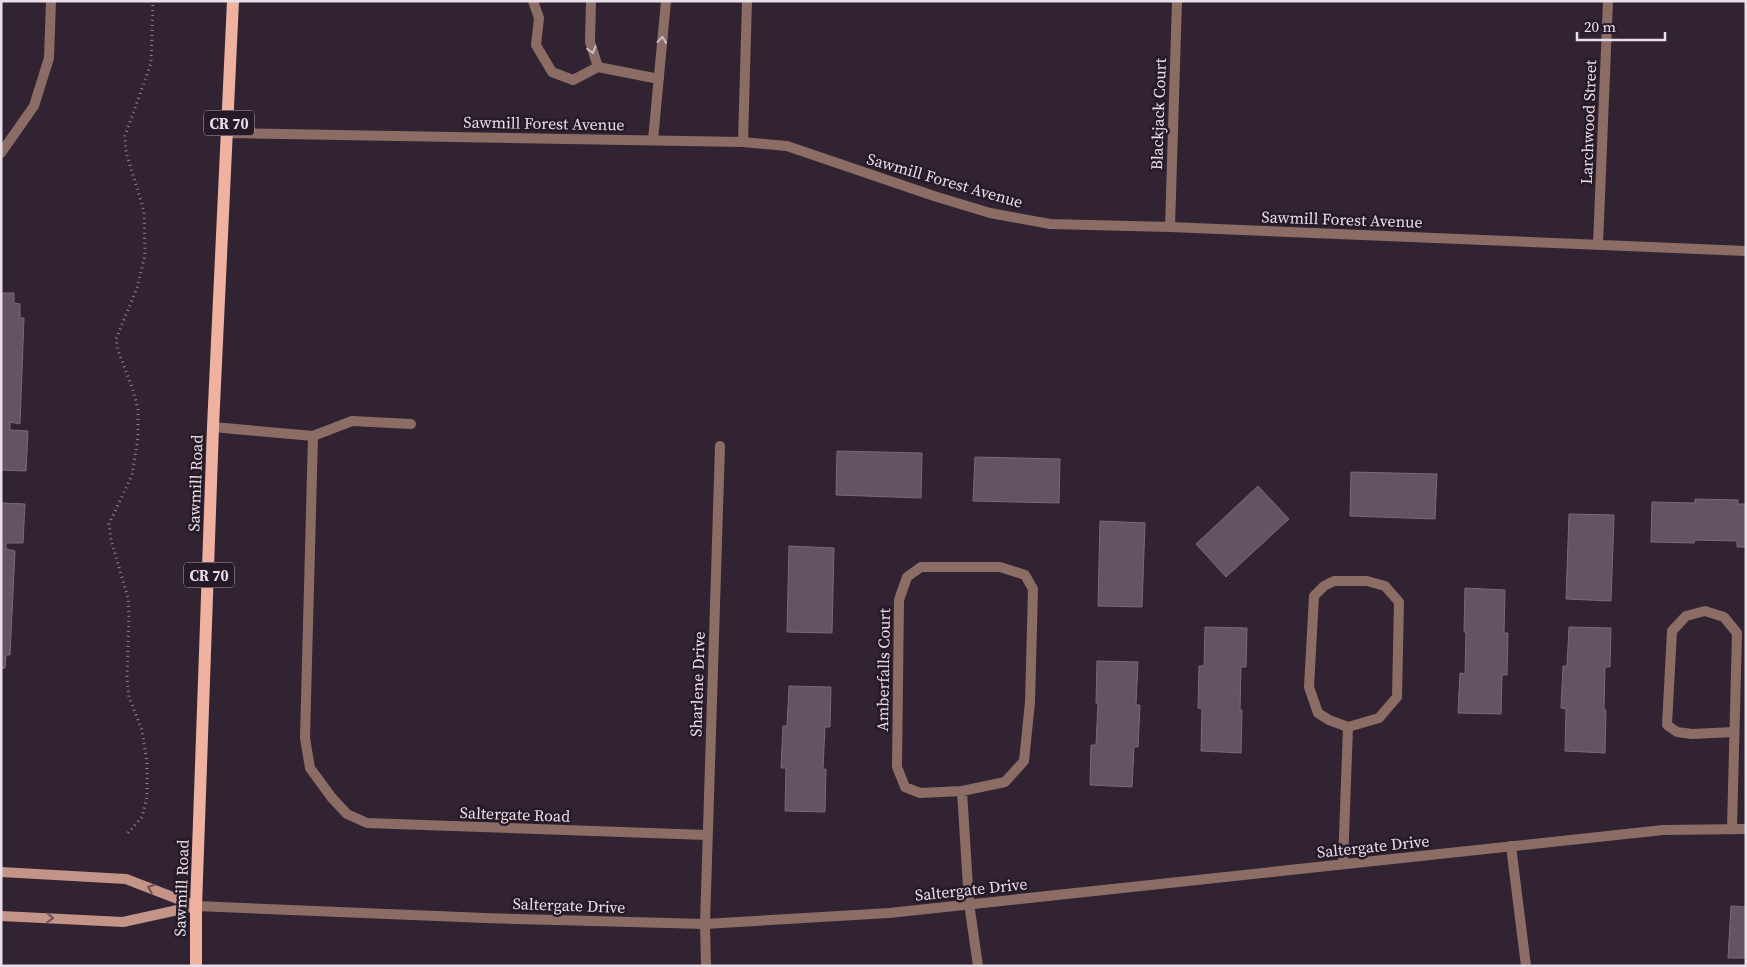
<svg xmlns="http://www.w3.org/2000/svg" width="1747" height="967" font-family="'Source Serif 4',serif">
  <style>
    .building { fill: #645463; stroke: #7a6979 }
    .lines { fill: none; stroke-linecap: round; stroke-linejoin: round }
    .path { stroke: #8f838f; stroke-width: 3; stroke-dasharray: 1 4; stroke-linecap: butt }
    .lane { stroke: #8b6d65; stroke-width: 10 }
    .street { stroke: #8b6d65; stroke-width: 10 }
    .secondary { stroke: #c39487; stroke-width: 10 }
    .primary { stroke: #efb2a1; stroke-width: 12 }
    .oneway { stroke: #cdbdc1 }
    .oneway2 { stroke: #6d5152 }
    .labels { text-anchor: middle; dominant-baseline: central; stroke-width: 5; stroke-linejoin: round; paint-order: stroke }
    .shield { fill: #271a27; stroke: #afa4ae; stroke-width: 1 }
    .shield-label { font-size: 15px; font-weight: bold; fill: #e9dfe8 }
    .street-label { font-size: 16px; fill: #e9dfe8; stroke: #271a27 }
  </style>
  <rect width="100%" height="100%" fill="#312331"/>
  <!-- building -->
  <path class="building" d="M1,293H14V303L20,304V318H24L20,424L10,422V430L28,431L26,471L1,470Z
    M837,451L922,453L921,498L836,495Z
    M975,457L1060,459L1059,503L973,501Z
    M1351,472L1437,474L1435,519L1350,516Z
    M1258,486L1289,519L1226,577L1196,544Z
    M1695,499L1738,500V504H1746V547H1737V541L1695,540L1694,543L1651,542L1652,502L1695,503Z
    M1,503L25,504L23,543H6V549L15,551L10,655H6L5,668L1,669Z
    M1569,514L1614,515L1611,601L1566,599Z
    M1100,521L1145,523L1142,607L1098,606Z
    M789,546L834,548L832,633L787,632Z
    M1465,588L1505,590L1504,633H1508L1507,675H1502L1501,714L1458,713L1460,673L1465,674L1466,632H1464Z
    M1205,627L1247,628L1246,667H1241L1240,710H1242L1241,753L1201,751L1202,709L1198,708L1199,666H1204Z
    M1569,627L1611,628L1610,667H1605L1604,710H1606L1605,753L1565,751L1566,709L1561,708L1563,666H1567Z
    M1097,661L1138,662L1136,705H1140L1138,747H1134L1132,787L1090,785L1091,745H1096L1098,703H1096Z
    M789,686L831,687L830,727H825L823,769H826L825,812L785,811L786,768H781L783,726H787Z
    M1731,906L1746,907V958H1728Z"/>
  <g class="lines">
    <!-- path -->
    <path class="path" d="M128,833L142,817L147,797V763L142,730L129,697L127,676L129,617L128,598L111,540L109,524L132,475L138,438V410L133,390L118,350L116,339L137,288L145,255L144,211L126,152L125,136L151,63L153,1"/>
    <!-- lane -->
    <path class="lane" d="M533,1L539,18L536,45L552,72L573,80L598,67
      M591,1L590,42L598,67L659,79
      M653,140L666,1
      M213,427L313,436L305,738L310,768L332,798
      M313,436L352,421L411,424
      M1511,846L1526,966
      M969,903L978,966
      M705,924L706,966"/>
    <!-- street -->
    <path class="street" d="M228,133L743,142L787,146L934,196L990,213L1050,224L1170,227L1746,251
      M743,142L747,1
      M1,153L34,106L49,58L51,1
      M1170,227L1177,1
      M1598,244L1608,1
      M921,567H1000L1025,575L1033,589L1030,702L1024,761L1005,782L962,791L920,793L905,787L897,767L899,600L907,577Z
      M1334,581H1367L1385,586L1399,602L1397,697L1379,718L1348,727L1329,720L1318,713L1309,687L1314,596L1324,586Z
      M962,791L969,903
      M332,798L347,814L367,823L707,835
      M1732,828L1737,633L1724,617L1705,611L1686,616L1672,631L1667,725L1677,732L1692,734L1734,732
      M1343,864L1348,727
      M196,906L485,918L705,924L889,913L1663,830L1746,829
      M705,924L720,446"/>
    <!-- secondary -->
    <path class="secondary" d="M1,872L126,879L196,906
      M1,916L123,922L196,906"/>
    <!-- primary -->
    <path class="primary" d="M196,966V906L213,427L233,1"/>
  </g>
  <!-- one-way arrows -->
  <defs><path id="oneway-chevron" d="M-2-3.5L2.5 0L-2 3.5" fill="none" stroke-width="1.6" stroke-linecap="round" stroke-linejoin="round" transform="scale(1.25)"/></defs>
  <g class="oneway">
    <use href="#oneway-chevron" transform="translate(662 40) rotate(-85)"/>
    <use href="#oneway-chevron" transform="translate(592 50) rotate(74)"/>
  </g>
  <g class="oneway2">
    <use href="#oneway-chevron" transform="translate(151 888) rotate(-159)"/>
    <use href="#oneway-chevron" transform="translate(50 918) rotate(3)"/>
  </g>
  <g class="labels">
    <!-- shield labels -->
    <g class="shield">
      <rect x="204" y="110.5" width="50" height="25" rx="4"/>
      <rect x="184" y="562.5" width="50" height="25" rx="4"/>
    </g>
    <g class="shield-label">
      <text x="229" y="123">CR 70</text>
      <text x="209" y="575">CR 70</text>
    </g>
    <!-- street labels -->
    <g class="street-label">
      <text transform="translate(1158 114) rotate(-88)">Blackjack Court</text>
      <text transform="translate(1588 122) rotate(-88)">Larchwood Street</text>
      <text transform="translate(544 123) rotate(1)">Sawmill Forest Avenue</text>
      <text transform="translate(945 180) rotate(16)">Sawmill Forest Avenue</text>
      <text transform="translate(1342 219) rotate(2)">Sawmill Forest Avenue</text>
      <text transform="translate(195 483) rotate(-88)">Sawmill Road</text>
      <text transform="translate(883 670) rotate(-89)">Amberfalls Court</text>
      <text transform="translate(697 684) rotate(-88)">Sharlene Drive</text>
      <text transform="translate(515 814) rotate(2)">Saltergate Road</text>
      <text transform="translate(1373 846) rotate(-6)">Saltergate Drive</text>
      <text transform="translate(181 888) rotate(-88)">Sawmill Road</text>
      <text transform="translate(971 889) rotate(-6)">Saltergate Drive</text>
      <text transform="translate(569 905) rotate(2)">Saltergate Drive</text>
    </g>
  </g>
  <!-- border -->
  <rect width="1747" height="967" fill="none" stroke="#e9dfe8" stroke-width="5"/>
  <!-- scale -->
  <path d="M1577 32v8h88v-8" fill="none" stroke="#e9dfe8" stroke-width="2.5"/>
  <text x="1584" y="32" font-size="15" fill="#e9dfe8" stroke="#271a27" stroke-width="4" paint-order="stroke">20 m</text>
</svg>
